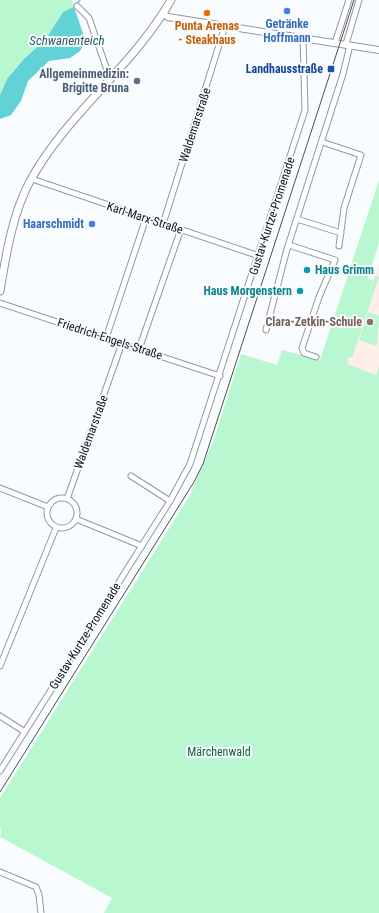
<svg xmlns="http://www.w3.org/2000/svg" width="379" height="913" font-family="'Roboto Condensed',sans-serif">
  <style>
    .education { fill: #fdeee9 }
    .green { fill: #b9f7d0 }
    .water { fill: #61d2d5 }
    .lines { fill: none; stroke-linecap: round; stroke-linejoin: round }
    .stream { stroke: #61d2d5; stroke-width: 1.5 }
    .minor-casing { stroke: #92989e; stroke-width: 7 }
    .tertiary-casing { stroke: #92989e; stroke-width: 8 }
    .secondary-casing { stroke: #92989e; stroke-width: 9 }
    .minor { stroke: #fff; stroke-width: 5 }
    .tertiary { stroke: #fff; stroke-width: 6 }
    .secondary { stroke: #fff; stroke-width: 7 }
    .tram { stroke: #4c4e50; stroke-width: 1 }
    .shop-dot { fill: #3f7fe0; stroke: #f9fcfe; stroke-width: 1.5 }
    .food-dot { fill: #e8710a; stroke: #f9fcfe; stroke-width: 1.5 }
    .transit-dot { fill: #1a4fb4; stroke: #f9fcfe; stroke-width: 1.5 }
    .service-dot { fill: #5c6f8a; stroke: #f9fcfe; stroke-width: 1.5 }
    .culture-dot { fill: #0f9aa8; stroke: #f9fcfe; stroke-width: 1.5 }
    .education-dot { fill: #8d6e63; stroke: #f9fcfe; stroke-width: 1.5 }
    .labels { text-anchor: middle; dominant-baseline: central; stroke-width: 4; stroke-linejoin: round; paint-order: stroke }
    .shop-label { font-size: 12px; font-weight: bold; fill: #366cbe; stroke: #f9fcfe }
    .food-label { font-size: 12px; font-weight: bold; fill: #c56008; stroke: #f9fcfe }
    .transit-label { font-size: 12px; font-weight: bold; fill: #164399; stroke: #f9fcfe; text-anchor: end }
    .service-label { font-size: 12px; font-weight: bold; fill: #4e5e75; stroke: #f9fcfe; text-anchor: end }
    .street-label { font-size: 12px; fill: #101214; stroke: #f9fcfe }
    .culture-label { font-size: 12px; font-weight: bold; fill: #0d838f; stroke: #f9fcfe; text-anchor: start }
    .education-label { font-size: 12px; font-weight: bold; fill: #785e54; stroke: #f9fcfe; text-anchor: end }
    .park-label { font-size: 12px; fill: #09673d; stroke: #f9fcfe }
    .water-label { font-size: 13px; font-style: italic; fill: #2d5e60; stroke: #f9fcfe }
  </style>
  <rect width="100%" height="100%" fill="#f9fcfe"/>
  <!-- education -->
  <path class="education" d="M379,262V366L376,375L347,365Z"/>
  <!-- green -->
  <path class="green" d="M0,0H72L74,7L63,13L46,39L24,59L7,79L0,95Z
    M379,180V243L368,278L373,280L368,298L375,276L379,277L352,358L349,357L347,364L376,375L379,366V913H104L112,898L0,837L2,830L0,828V798L190,495L213,442L241,354L277,365L282,350L320,360Z
    M368,312L379,316L377,346L359,340Z"/>
  <!-- water -->
  <path class="water" d="M74,7L83,33L84,44L80,51L70,58L49,61L28,81L21,101L11,115L0,119V95L7,79L24,59L46,39L63,12Z"/>
  <g class="lines">
    <!-- stream -->
    <path class="stream" d="M76,5L80,0"/>
    <defs>
      <path id="minor" d="M77,6L89,18L107,70L112,78
        M335,43L349,0
        M346,44L359,0
        M322,142L361,155L344,208L339,246
        M32,179L259,256
        M297,219L341,233
        M163,224L225,26
        M289,245L335,260L319,297L302,348L304,353L316,357
        M0,303L220,376
        M266,330L287,249L343,74L350,45
        M106,338L146,218
        M139,349L181,229
        M131,476L170,501
        M0,488L48,507
        M47 513a15 15 0 1 1 30 0a15 15 0 1 1-30 0Z
        M67,499L122,343
        M76,519L142,546
        M0,666L56,528
        M0,716L25,732
        M0,771L170,501L190,464L305,110L303,38
        M0,872L36,887L39,895L41,913"/>
      <path id="tertiary" d="M163,14L168,17L379,50"/>
      <path id="secondary" d="M0,291C6,255 12,216 29,183C66,114 133,67 171,0"/>
    </defs>
    <!-- minor casing -->
    <use href="#minor" class="minor-casing"/>
    <!-- tertiary casing -->
    <use href="#tertiary" class="tertiary-casing"/>
    <!-- secondary casing -->
    <use href="#secondary" class="secondary-casing"/>
    <!-- minor -->
    <use href="#minor" class="minor"/>
    <!-- tertiary -->
    <use href="#tertiary" class="tertiary"/>
    <!-- secondary -->
    <use href="#secondary" class="secondary"/>
    <!-- tram -->
    <path class="tram" d="M0,792L194,482L203,464L354,0"/>
  </g>
  <!-- markers -->
  <g class="shop-dot">
    <circle cx="287" cy="11" r="4"/>
    <circle cx="92" cy="224" r="4"/>
  </g>
  <circle class="food-dot" cx="207" cy="13" r="4"/>
  <rect class="transit-dot" x="327" y="65" width="8" height="8" rx="2"/>
  <circle class="service-dot" cx="137" cy="81" r="4"/>
  <g class="culture-dot">
    <circle cx="307" cy="270" r="4"/>
    <circle cx="300" cy="291" r="4"/>
  </g>
  <circle class="education-dot" cx="370" cy="322" r="4"/>
  <g class="labels">
    <!-- shop labels -->
    <g class="shop-label">
      <text x="287" y="24">Getränke<tspan x="287" dy="14">Hoffmann</tspan></text>
      <text x="84" y="224" text-anchor="end">Haarschmidt</text>
    </g>
    <!-- food labels -->
    <g class="food-label">
      <text x="207" y="26">Punta Arenas<tspan x="207" dy="14">- Steakhaus</tspan></text>
    </g>
    <!-- transit labels -->
    <g class="transit-label">
      <text x="323" y="69">Landhausstraße</text>
    </g>
    <!-- service labels -->
    <g class="service-label">
      <text x="129" y="74">Allgemeinmedizin:<tspan x="129" dy="14">Brigitte Bruna</tspan></text>
    </g>
    <!-- street labels -->
    <g class="street-label">
      <text transform="translate(195 125) rotate(-72)">Waldemarstraße</text>
      <text transform="translate(272 216) rotate(-72)">Gustav-Kurtze-Promenade</text>
      <text transform="translate(145 218) rotate(18)">Karl-Marx-Straße</text>
      <text transform="translate(110 339) rotate(18)">Friedrich-Engels-Straße</text>
      <text transform="translate(91 432) rotate(-70)">Waldemarstraße</text>
      <text transform="translate(85 636) rotate(-58)">Gustav-Kurtze-Promenade</text>
    </g>
    <!-- culture labels -->
    <g class="culture-label">
      <text x="315" y="270">Haus Grimm</text>
      <text x="292" y="291" text-anchor="end">Haus Morgenstern</text>
    </g>
    <!-- education labels -->
    <g class="education-label">
      <text x="362" y="322">Clara-Zetkin-Schule</text>
    </g>
    <!-- park labels -->
    <g class="park-label">
      <text x="219" y="752">Märchenwald</text>
    </g>
    <!-- water labels -->
    <g class="water-label">
      <text x="67" y="40">Schwanenteich</text>
    </g>
  </g>
</svg>
